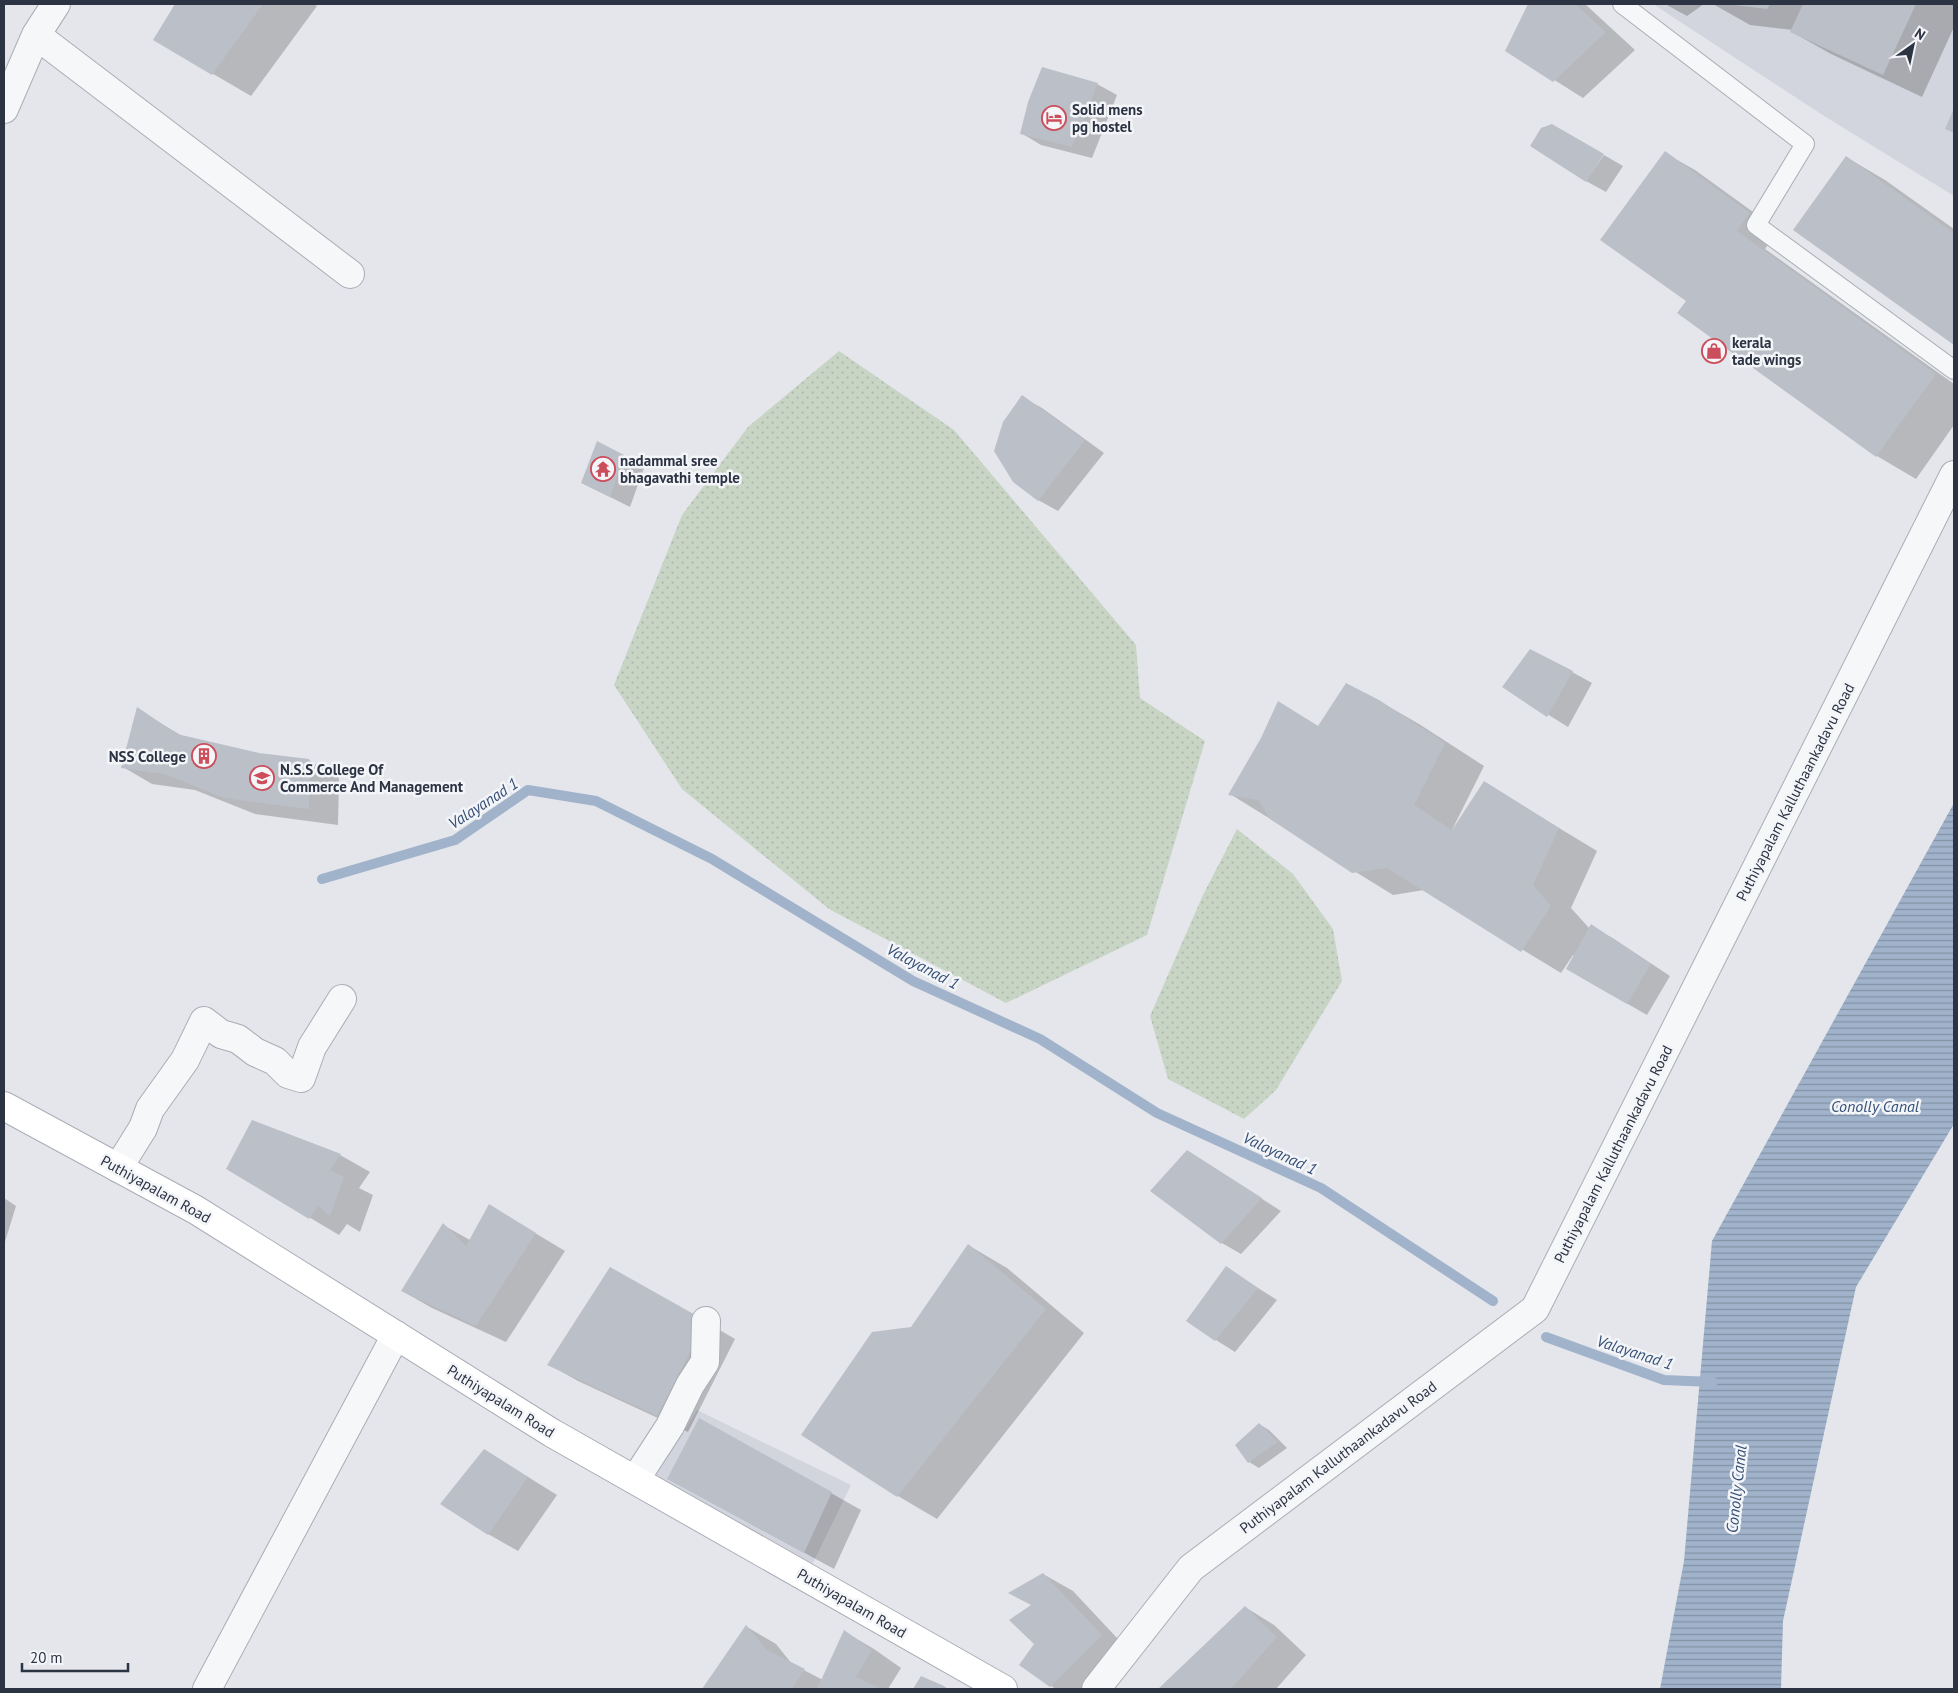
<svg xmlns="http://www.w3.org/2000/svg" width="1958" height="1693" font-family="'PT Sans',sans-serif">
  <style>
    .built { fill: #d2d5dd }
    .grass { fill: url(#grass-dots) }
    .water { fill: url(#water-rules) }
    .shadow { fill: #0003 }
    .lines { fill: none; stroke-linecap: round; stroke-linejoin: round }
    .stream { stroke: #a0b3ca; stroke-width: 10 }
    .building { fill: #bbbfc8 }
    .lane-casing { stroke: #a9adb5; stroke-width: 20 }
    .street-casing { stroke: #a9adb5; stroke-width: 30 }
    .secondary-casing { stroke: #a9adb5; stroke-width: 30 }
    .lane { stroke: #f6f7f9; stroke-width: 18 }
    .street { stroke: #f6f7f9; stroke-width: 28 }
    .secondary { stroke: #fff; stroke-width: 28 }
    .labels { text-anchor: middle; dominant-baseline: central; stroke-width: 5; stroke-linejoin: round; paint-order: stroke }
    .poi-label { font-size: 15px; font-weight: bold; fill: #2c3343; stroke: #f4f5f8; text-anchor: start }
    .street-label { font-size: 15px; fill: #2c3343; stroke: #f4f5f8 }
    .water-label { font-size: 16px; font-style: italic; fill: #365177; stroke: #f4f5f8 }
  </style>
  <defs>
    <pattern id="grass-dots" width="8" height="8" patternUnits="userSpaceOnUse" patternTransform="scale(1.25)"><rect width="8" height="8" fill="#c8d5c5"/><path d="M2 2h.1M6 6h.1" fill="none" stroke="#acb7aa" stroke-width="1.8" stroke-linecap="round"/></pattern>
    <pattern id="water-rules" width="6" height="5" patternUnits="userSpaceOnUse" patternTransform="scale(1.25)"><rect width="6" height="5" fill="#a0b3ca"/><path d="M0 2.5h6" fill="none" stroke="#8392a6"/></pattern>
  </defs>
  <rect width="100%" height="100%" fill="#e4e6eb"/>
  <!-- built -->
  <path class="built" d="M1653,4H1954V196L1821,114Z
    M697,1410L851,1485L811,1567L654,1479Z"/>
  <!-- grass -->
  <path class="grass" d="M839,351L954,430L1136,645L1140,698L1205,741L1147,935L1006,1003L829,909L682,789L614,685L682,515L748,427Z
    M1237,829L1293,874L1333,929L1342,981L1276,1090L1244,1119L1168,1079L1150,1016L1203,895Z"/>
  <!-- water -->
  <path class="water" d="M1954,803V1124L1856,1287L1783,1621L1781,1689H1660L1684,1561L1712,1241Z"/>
  <!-- shadow -->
  <path class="shadow" d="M177,4H314L317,6L251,96L155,40Z
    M1529,4H1585L1635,50L1583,98L1507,50Z
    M1665,4H1704L1687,16Z
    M1713,4H1954V27L1922,97L1831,54L1792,32L1793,30L1750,25Z
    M1097,84L1117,95L1092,158L1041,145L1021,133Z
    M1665,153L1695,170L1778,230L1765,249L1954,384V425L1916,479L1877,456L1679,313L1687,301Z
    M1604,155L1623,166L1606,192L1586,181Z
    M1846,157L1885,180L1954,229V344L1794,230Z
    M1022,397L1042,408L1104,453L1058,511L1038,500Z
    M598,443L644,468L630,507L582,483Z
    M1572,672L1592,683L1568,727L1504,687Z
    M1379,701L1419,724L1484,766L1452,830L1453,831L1485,783L1597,851L1571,908L1590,929L1611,937L1670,976L1647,1015L1567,969L1575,956L1573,955L1561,973L1424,890L1393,895L1230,794L1262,738L1278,703L1318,726Z
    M137,709L182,736L259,755L309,760L339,778L338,825L255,814L195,790L152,784L123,767Z
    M1187,1151L1281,1211L1241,1254L1222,1243Z
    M340,1155L370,1172L359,1188L373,1195L360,1232L347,1224L339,1235L227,1168Z
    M4,1198L16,1206L4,1245Z
    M490,1206L565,1251L506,1342L432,1308L402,1291L443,1225L470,1240Z
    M968,1245L1007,1268L1084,1333L937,1519L898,1496L803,1435L912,1328Z
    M1226,1268L1277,1300L1235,1352L1216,1340Z
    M706,1322L735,1339L688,1432L578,1381L548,1364Z
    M1259,1424L1269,1430L1287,1448L1259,1468L1249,1462L1236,1445Z
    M485,1450L557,1495L518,1551L488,1534Z
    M831,1493L861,1510L834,1569L698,1495Z
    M1043,1574L1073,1591L1131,1653L1095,1689H1056L1051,1686L1036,1644L1033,1605Z
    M1245,1607L1274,1625L1306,1655L1276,1689H1160Z
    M747,1627L776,1644L792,1664L823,1680L845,1632L874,1649L901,1668L888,1689H704Z"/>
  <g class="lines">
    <!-- stream -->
    <path class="stream" d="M322,879L455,840L528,790L596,801L712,859L913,981L1040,1039L1157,1113L1321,1188L1493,1301
      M1546,1337L1664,1380L1713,1382"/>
  </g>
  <!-- building -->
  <path class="building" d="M175,4H263L212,75L153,40Z
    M1528,4H1575L1606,32L1553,82L1505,51Z
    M1726,4H1770L1767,9Z
    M1803,4H1916L1883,75L1790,32Z
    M1042,67L1098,83L1072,147L1020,134L1028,102Z
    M1954,108V133L1945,129Z
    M1552,124L1604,154L1586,182L1530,146L1541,128Z
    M1665,151L1750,213L1737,231L1936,374L1876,457L1677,313L1686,301L1600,240Z
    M1846,156L1954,233V345L1793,230Z
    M1022,395L1085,440L1038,501L1013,482L994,451L1003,422Z
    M597,441L624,455L610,497L581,483Z
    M1530,649L1573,671L1547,717L1502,687Z
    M1346,683L1379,700L1445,743L1414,805L1452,830L1484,781L1559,828L1533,885L1551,906L1521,952L1387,868L1352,873L1270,819L1258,800L1228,795L1261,738L1278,701L1318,726Z
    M137,707L177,734L259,753L309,759V809L224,798L164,774L121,768Z
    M1591,924L1651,964L1627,1004L1566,969Z
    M252,1120L341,1154L330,1170L344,1177L330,1216L318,1206L309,1219L226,1169Z
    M1187,1150L1262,1198L1221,1244L1150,1191Z
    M489,1204L536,1233L476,1326L401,1291L443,1223L466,1246Z
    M968,1244L1046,1309L897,1497L801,1435L872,1332L911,1327Z
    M1226,1266L1258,1288L1215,1341L1186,1321Z
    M610,1267L706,1321L657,1416L547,1365Z
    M699,1418L832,1492L804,1553L667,1479Z
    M1259,1423L1278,1442L1248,1463L1235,1445Z
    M484,1449L528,1477L488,1535L440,1504Z
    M1043,1573L1102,1635L1050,1687L1019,1665L1034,1644L1009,1620L1031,1605L1008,1593Z
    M1245,1606L1277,1637L1231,1689H1158Z
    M746,1625L767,1650L805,1669L792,1689H702Z
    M844,1630L872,1650L856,1677L882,1689H817Z
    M921,1676L944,1686L948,1689H913Z"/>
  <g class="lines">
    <defs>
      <path id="lane" d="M1622,4L1805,144L1756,225L1954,370"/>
      <path id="street" d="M36,35L56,4
        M4,109L36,35L350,274
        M118,1168L143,1128L150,1109L185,1060L204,1021L221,1034L238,1039L255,1052L275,1061L288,1074L301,1078L312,1047L342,999
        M635,1480L670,1426L690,1385L705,1362L706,1321
        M207,1689L396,1335
        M1096,1689L1191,1568L1535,1309L1954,475"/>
      <path id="secondary" d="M4,1106L196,1210L552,1433L1003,1689"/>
    </defs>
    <!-- lane casing -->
    <use href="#lane" class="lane-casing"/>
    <!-- street casing -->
    <use href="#street" class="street-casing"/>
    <!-- secondary casing -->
    <use href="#secondary" class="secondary-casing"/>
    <!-- lane -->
    <use href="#lane" class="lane"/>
    <!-- street -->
    <use href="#street" class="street"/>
    <!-- secondary -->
    <use href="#secondary" class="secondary"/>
  </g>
  <!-- icons -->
  <defs>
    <symbol id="hotel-ring" viewBox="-11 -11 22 22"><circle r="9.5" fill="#f4f5f8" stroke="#cc4d5b" stroke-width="1.5"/><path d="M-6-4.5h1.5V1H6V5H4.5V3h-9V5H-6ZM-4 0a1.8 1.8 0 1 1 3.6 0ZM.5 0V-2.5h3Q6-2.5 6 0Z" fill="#cc4d5b"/></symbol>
    <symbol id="shop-ring" viewBox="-11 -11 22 22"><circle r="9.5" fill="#f4f5f8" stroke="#cc4d5b" stroke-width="1.5"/><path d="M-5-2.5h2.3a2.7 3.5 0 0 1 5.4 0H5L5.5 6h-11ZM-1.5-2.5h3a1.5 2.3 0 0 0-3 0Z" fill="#cc4d5b"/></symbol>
    <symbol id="temple-ring" viewBox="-11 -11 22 22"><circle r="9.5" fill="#f4f5f8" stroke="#cc4d5b" stroke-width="1.5"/><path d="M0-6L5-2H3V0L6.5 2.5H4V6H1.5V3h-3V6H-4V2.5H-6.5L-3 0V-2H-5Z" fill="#cc4d5b"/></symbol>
    <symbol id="building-ring" viewBox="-11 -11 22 22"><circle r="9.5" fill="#f4f5f8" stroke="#cc4d5b" stroke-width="1.5"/><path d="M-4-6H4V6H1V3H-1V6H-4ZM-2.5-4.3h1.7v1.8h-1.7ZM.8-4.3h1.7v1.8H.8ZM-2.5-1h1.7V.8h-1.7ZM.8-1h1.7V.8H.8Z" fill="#cc4d5b"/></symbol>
    <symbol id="university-ring" viewBox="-11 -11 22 22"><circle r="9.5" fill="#f4f5f8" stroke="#cc4d5b" stroke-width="1.5"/><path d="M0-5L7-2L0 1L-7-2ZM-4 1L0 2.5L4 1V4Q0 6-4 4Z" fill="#cc4d5b"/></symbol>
  </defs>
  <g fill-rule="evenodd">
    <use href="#hotel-ring" x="1040" y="104" width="28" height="28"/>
    <use href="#shop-ring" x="1700" y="337" width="28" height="28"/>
    <use href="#temple-ring" x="589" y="455" width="28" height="28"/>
    <use href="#building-ring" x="190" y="742" width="28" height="28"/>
    <use href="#university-ring" x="248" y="764" width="28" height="28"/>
  </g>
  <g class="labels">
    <!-- poi labels -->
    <g class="poi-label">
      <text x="1072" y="109">Solid mens<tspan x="1072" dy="17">pg hostel</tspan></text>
      <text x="1732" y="342">kerala<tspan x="1732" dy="17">tade wings</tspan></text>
      <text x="620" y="460">nadammal sree<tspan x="620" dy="17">bhagavathi temple</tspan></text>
      <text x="186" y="756" text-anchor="end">NSS College</text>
      <text x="280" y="769">N.S.S College Of<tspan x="280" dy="17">Commerce And Management</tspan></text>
    </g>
    <!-- street labels -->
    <g class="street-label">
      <text transform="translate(1795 792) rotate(-63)">Puthiyapalam Kalluthaankadavu Road</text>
      <text transform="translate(1613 1154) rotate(-63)">Puthiyapalam Kalluthaankadavu Road</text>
      <text transform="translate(156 1189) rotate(29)">Puthiyapalam Road</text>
      <text transform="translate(501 1401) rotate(32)">Puthiyapalam Road</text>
      <text transform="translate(1338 1457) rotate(-37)">Puthiyapalam Kalluthaankadavu Road</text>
      <text transform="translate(852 1603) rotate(30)">Puthiyapalam Road</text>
    </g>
    <!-- water labels -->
    <g class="water-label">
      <text transform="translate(483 803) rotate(-33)">Valayanad 1</text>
      <text transform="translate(923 966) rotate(28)">Valayanad 1</text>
      <text x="1875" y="1106">Conolly Canal</text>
      <text transform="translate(1280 1153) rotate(25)">Valayanad 1</text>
      <text transform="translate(1635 1352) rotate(18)">Valayanad 1</text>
      <text transform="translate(1736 1489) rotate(-84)">Conolly Canal</text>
    </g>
  </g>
  <!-- border -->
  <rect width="1958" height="1693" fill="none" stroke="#2c3343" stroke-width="10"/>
  <!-- north arrow -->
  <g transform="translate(1913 45) rotate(33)" stroke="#f4f5f8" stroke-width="4" paint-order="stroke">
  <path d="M0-4L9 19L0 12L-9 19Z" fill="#2c3343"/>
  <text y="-8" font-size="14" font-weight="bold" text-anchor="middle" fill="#2c3343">N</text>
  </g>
  <!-- scale -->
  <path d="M22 1663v8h106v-8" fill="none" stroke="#2c3343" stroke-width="2.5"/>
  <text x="30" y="1663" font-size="15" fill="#2c3343" stroke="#f4f5f8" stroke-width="4" paint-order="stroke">20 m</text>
</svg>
